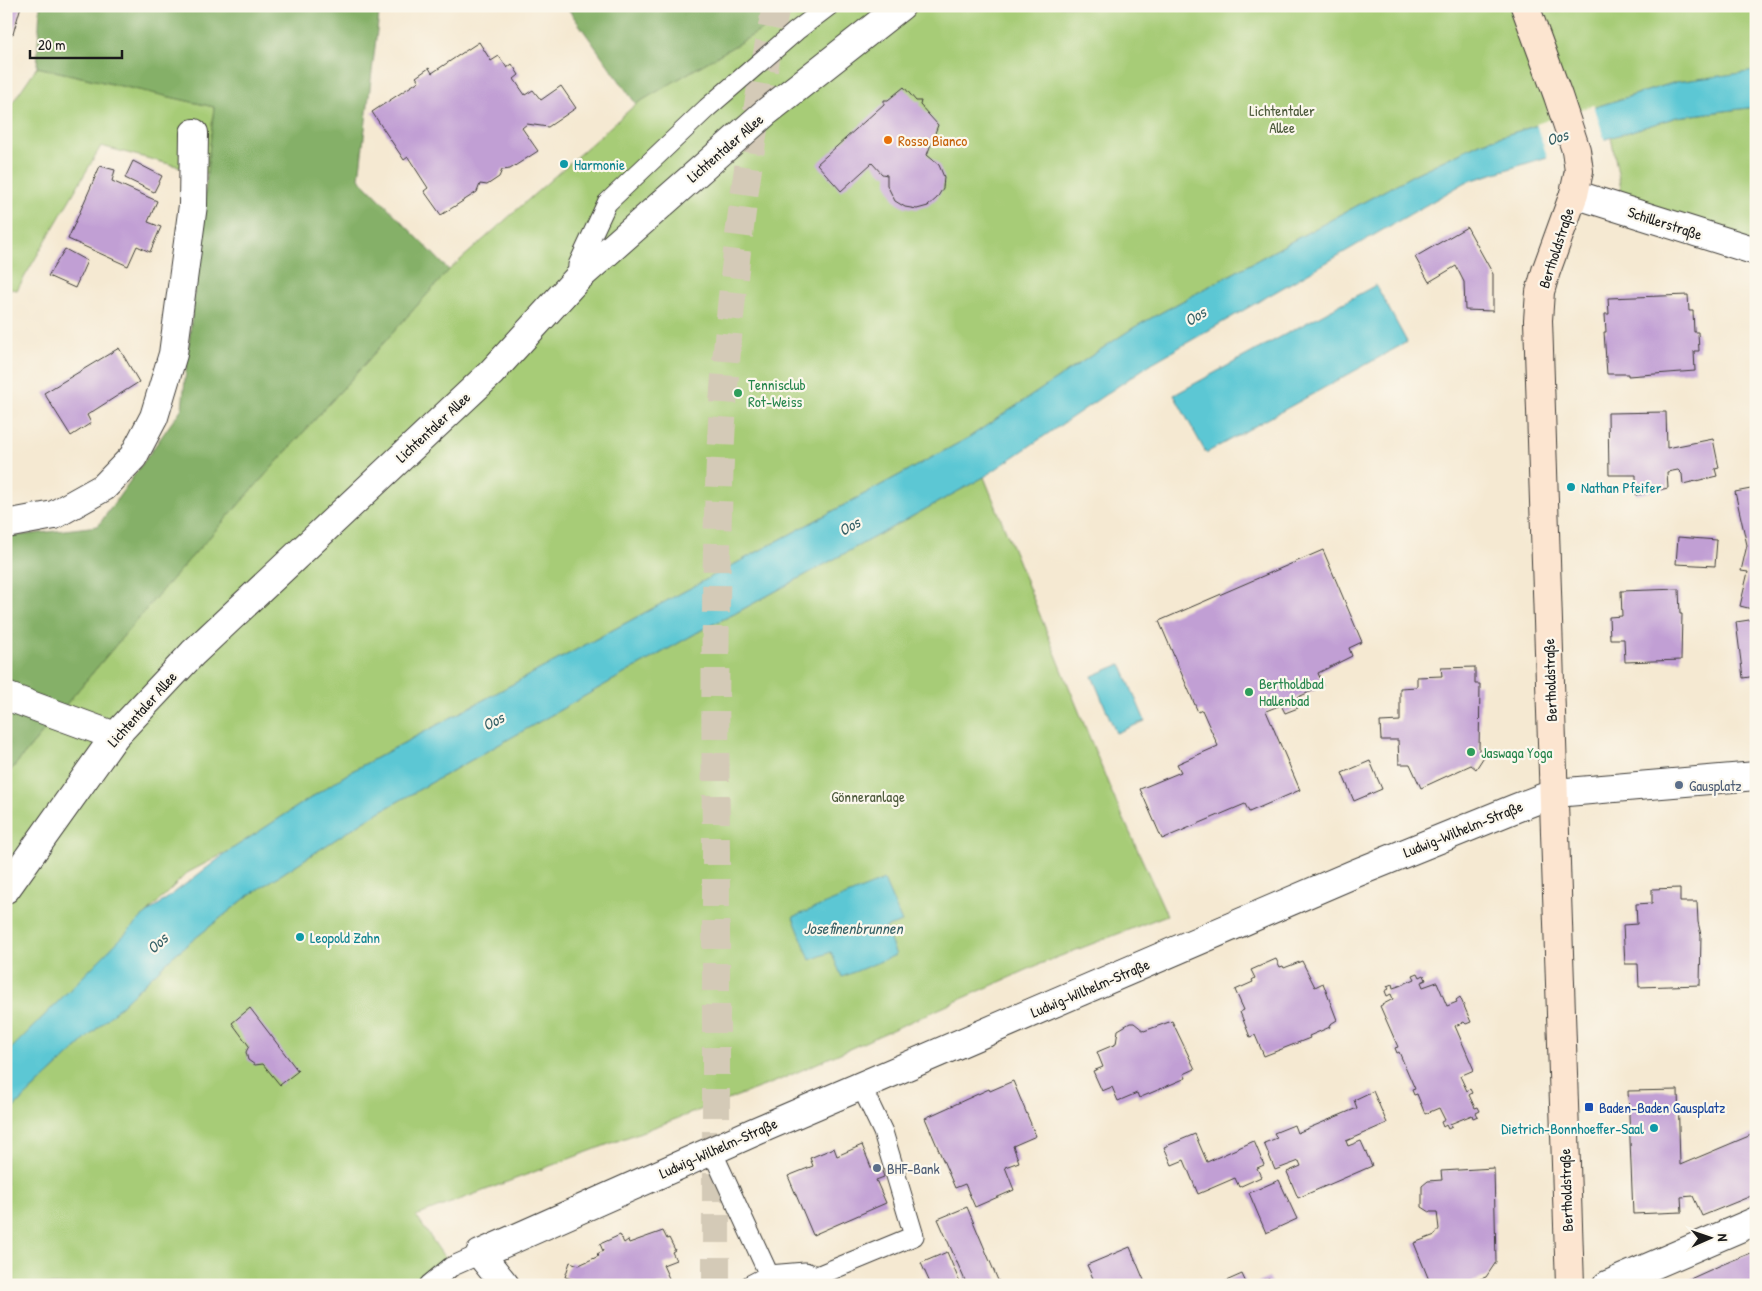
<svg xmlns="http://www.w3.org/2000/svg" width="1762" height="1291" font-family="'Patrick Hand',sans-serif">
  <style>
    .green { fill: #a7cc77; stroke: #62744a }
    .forest { fill: #85b068; stroke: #506642 }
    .water { fill: #5bc7d4; stroke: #3c7278 }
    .pier { fill: #f5e9d2 }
    .building { fill: #c19fd4 }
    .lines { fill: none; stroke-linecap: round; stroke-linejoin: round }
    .primary-tunnel { stroke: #d4cab7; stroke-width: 28; stroke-dasharray: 28 14; stroke-linecap: butt }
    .lane-casing { stroke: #3d3b37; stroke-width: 21 }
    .street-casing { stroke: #3d3b37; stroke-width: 30 }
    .secondary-casing { stroke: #3d3b37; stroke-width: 30 }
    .lane { stroke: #fff; stroke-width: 19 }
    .street { stroke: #fff; stroke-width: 28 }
    .secondary { stroke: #fce5d0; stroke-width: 28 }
    .food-dot { fill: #e8710a; stroke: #fbf7ec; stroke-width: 2 }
    .culture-dot { fill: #0f9aa8; stroke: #fbf7ec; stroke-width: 2 }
    .leisure-dot { fill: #2e9e5b; stroke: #fbf7ec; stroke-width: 2 }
    .service-dot { fill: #5c6f8a; stroke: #fbf7ec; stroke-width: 2 }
    .transit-dot { fill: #1a4fb4; stroke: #fbf7ec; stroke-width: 2 }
    .labels { text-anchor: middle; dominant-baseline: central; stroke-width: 4.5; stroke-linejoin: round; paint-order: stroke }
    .park-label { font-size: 15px; fill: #4d5a3c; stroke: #fbf7ec }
    .food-label { font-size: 15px; fill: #c56008; stroke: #fbf7ec; text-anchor: start }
    .street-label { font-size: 15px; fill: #1c1c1c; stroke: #fbf7ec }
    .culture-label { font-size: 15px; fill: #0d838f; stroke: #fbf7ec; text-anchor: start }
    .leisure-label { font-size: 15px; fill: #27864d; stroke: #fbf7ec; text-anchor: start }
    .service-label { font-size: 15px; fill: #4e5e75; stroke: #fbf7ec; text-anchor: start }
    .transit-label { font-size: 15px; fill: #164399; stroke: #fbf7ec; text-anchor: start }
    .water-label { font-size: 16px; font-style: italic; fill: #356066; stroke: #fbf7ec }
  </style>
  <rect width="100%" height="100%" fill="#fbf7ec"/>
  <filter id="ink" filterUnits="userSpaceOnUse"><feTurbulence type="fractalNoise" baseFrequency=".02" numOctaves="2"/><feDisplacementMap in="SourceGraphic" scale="10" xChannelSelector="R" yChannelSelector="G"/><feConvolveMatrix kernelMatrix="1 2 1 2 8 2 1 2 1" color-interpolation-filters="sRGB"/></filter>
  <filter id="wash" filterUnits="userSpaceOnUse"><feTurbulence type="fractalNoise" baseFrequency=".0096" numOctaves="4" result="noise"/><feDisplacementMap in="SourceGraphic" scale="20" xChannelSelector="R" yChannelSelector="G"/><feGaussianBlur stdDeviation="1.12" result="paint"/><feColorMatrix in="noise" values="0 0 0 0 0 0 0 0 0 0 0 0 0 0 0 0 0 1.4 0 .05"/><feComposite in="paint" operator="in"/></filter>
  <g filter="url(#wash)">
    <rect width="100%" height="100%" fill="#f5e9d2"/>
    <!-- green -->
    <path class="green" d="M802,6H1756V72L1676,82L1480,143L1415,174L1133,328L968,438L352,771L229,851L187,873L6,1054V776L162,590L449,270L636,104Z
      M37,67L214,107L207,174L101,146L17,290L6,288V112Z
      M1756,107V251L1625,210L1611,137L1677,117Z
      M984,477L1112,793L1167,915L1040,964L775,1082L416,1216L451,1267L429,1285H6V1115L173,956L248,896L367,819L707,627L734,614Z"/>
    <!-- forest -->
    <path class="forest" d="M40,6H380L359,178L449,270L162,590L6,776V537L98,526L182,408L214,107L37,67Z
      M566,6H802L636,104Z"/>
    <!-- water -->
    <path class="water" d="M1756,71V107L1677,117L1466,182L1152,363L984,477L734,614L707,627L367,819L248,896L173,956L6,1115V1054L141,918L229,851L352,771L968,438L1133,328L1415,174L1480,143L1676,82Z
      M1376,285L1407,342L1206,453L1174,395Z
      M1121,664L1145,721L1116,733L1092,676Z
      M884,880L902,922L885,928L896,955L842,977L831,952L810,960L793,917Z"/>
    <!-- pier -->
    <path class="pier" d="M1594,105L1605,141L1548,159L1536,124Z"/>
    <g id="blocks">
      <!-- building -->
      <path class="building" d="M6,6H21L13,34L6,32Z
        M479,42L491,61L499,56L507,68L512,64L519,75L514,79L525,95L533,90L541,100L561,86L576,108L548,127L527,124L522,128L538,151L510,169L502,170L499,177L487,185L480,184L477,192L441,215L424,191L428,188L408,157L404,160L372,112L419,81L416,77L429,68L432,73Z
        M904,87L916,101H921L920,105L938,125L927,155L939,165L944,177L943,188L937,198L928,206L917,209L905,207L895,201L887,185V175L882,174L872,163L841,191L817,164L884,104V100H888Z
        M133,161L162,176L154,192L125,178Z
        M100,166L115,170L112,181L157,201L148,222L161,227L150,252L137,246L128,266L68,239Z
        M1467,227L1493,274V311L1465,310L1464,282L1456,266L1429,282L1415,257Z
        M65,249L87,261L75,288L48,276Z
        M1688,295L1689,311H1693L1694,332H1698L1699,351H1694L1695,371L1628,376V374H1607L1604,332H1606L1605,314H1609L1608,298Z
        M119,348L139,382L87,415L91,423L71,436L44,393Z
        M1666,412L1667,448L1713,439L1719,468L1715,469L1717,476L1683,484L1682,474L1678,470L1667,472L1668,488L1636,495V475H1609L1608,413Z
        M1756,488V610L1740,606L1748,572L1741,571L1747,545L1735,492Z
        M1678,537L1717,540L1715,566L1676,564Z
        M1323,550L1362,642L1349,648L1352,656L1318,673L1323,686L1294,699L1298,708L1285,713L1281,705L1266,711L1300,790L1249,812L1245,804L1162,839L1140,789L1181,772L1177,764L1218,746L1202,710L1198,712L1159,621Z
        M1679,589L1680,614H1682L1681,660L1625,662L1624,639H1610L1609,617L1622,616L1621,591Z
        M1756,619V676L1743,678L1736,622Z
        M1475,667V684H1480L1479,751L1485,755L1476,769L1471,765L1421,788L1410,764H1399L1398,740H1381L1380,722L1400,721V688L1417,687V677L1442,676L1441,668Z
        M1370,761L1382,789L1354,801L1342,773Z
        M1680,888V902H1697L1698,922L1701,935L1700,985L1639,987L1638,964H1625L1623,925L1637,924L1636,904L1652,903V889Z
        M1276,959L1280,967L1283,966L1284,968L1302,961L1315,987L1323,983L1337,1020L1329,1025L1330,1027L1309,1036L1310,1038L1264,1056L1255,1035L1250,1037L1240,1012L1244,1010L1235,990L1253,982L1252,980L1255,978L1251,970Z
        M1418,973L1420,977L1424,975L1426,980L1421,982L1423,987L1437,982L1447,1006L1457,1002L1456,1000L1460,997L1471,1022L1466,1024L1464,1022L1455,1026L1474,1070L1460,1076L1467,1091L1470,1089L1472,1093L1469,1095L1475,1108L1478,1107L1480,1111L1476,1113L1478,1116L1473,1118L1472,1115L1450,1124L1452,1127L1448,1129L1446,1125L1443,1127L1441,1122L1445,1120L1439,1108L1425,1114L1417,1094L1414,1095L1412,1090L1415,1089L1399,1052L1397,1053L1395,1048L1398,1047L1380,1006L1393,999L1391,994L1387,996L1385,991L1389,989L1387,986L1392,984L1393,988L1399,986L1415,979L1413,975Z
        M250,1008L298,1071L280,1085L263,1064L255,1065L248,1060L246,1052L249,1046L232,1023Z
        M1172,1021L1195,1069L1184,1074L1186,1078L1139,1098L1137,1093L1118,1101L1112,1087L1102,1091L1093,1071L1103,1067L1097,1052L1116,1044L1118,1030L1130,1023H1134L1144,1031Z
        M1013,1081L1036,1136L1013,1146L1019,1162L1005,1167L1014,1190L975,1207L965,1184L955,1188L925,1118L989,1089L990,1091Z
        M1678,1090L1680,1165L1756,1133V1194L1702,1216L1693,1196L1681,1197L1682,1212L1633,1214L1628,1091Z
        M1373,1091L1387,1123L1346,1141L1348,1146L1361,1141L1372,1166L1298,1198L1287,1172L1301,1166L1299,1161L1275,1170L1264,1143L1277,1138L1274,1133L1294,1125L1297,1133L1357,1108L1354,1100Z
        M1195,1134L1207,1162L1254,1141L1264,1165L1257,1168L1261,1177L1239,1187L1235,1178L1198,1194L1184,1160L1172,1165L1164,1147Z
        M862,1145L873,1172L881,1168L884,1177L876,1180L886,1203L813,1235L788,1176L813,1166L810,1158L834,1148L837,1156Z
        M1494,1168L1496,1262L1486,1277L1464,1285H1431L1414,1243L1435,1235L1439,1229L1437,1212H1430L1422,1207V1186L1428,1181L1442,1180L1441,1171Z
        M1279,1180L1297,1219L1266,1233L1249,1193Z
        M967,1207L1000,1285H967L938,1219Z
        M663,1231L667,1239L669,1238L675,1250L672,1252L676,1260L663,1265L672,1285H579L575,1280L565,1277L570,1262L579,1265L599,1256L597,1254L603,1251L600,1244L620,1235L624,1243L628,1240L629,1243Z
        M1130,1247L1146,1285H1096L1087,1265Z
        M1756,1251V1285H1677L1721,1265Z
        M947,1252L961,1285H931L921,1263Z
        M1242,1274L1247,1285H1217Z
        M1269,1278L1272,1285H1252Z"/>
    </g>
  </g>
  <g filter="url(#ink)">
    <use href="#blocks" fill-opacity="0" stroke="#3d3b37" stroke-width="1"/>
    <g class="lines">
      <!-- primary-tunnel -->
      <path class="primary-tunnel" d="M716,1285C716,1141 716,997 716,853C715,709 714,565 722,421C730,282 749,143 776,6"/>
      <defs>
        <path id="lane" d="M577,279L578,265L607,203L707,108L796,31L829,6
          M712,1151L769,1275L750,1285
          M769,1275L805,1272L817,1276L914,1236L883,1132L861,1086
          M429,1285L451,1267L480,1254"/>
        <path id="street" d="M1574,194L1756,251
          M6,524L54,515L104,487L133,457L154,417L173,354L193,205L194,133
          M6,696L115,736
          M6,889L115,736L193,653L491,373L577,279L765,113L901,6
          M505,1285L480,1254L754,1132L1356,873L1516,808L1555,793L1756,776
          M1607,1285L1756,1221"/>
        <path id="secondary" d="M1525,6L1558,96L1576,150L1579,171L1574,194L1546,271L1540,292L1538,320L1570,1285"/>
      </defs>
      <!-- lane casing -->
      <use href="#lane" class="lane-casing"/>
      <!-- street casing -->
      <use href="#street" class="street-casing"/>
      <!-- secondary casing -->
      <use href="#secondary" class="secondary-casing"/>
      <!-- lane -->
      <use href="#lane" class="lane"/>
      <!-- street -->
      <use href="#street" class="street"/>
      <!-- secondary -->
      <use href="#secondary" class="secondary"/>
    </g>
  </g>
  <!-- markers -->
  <circle class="food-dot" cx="888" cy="140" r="5"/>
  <g class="culture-dot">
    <circle cx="564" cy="164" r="5"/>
    <circle cx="1571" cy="487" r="5"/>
    <circle cx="300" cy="937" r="5"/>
    <circle cx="1654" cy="1128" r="5"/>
  </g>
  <g class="leisure-dot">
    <circle cx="738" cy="393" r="5"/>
    <circle cx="1249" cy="692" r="5"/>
    <circle cx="1471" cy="752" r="5"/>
  </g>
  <g class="service-dot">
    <circle cx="1679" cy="785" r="5"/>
    <circle cx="877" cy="1168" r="5"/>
  </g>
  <rect class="transit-dot" x="1584" y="1102" width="10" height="10" rx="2.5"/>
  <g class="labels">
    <!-- park labels -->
    <g class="park-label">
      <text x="1282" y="110">Lichtentaler<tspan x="1282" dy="17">Allee</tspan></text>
      <text x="868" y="796">Gönneranlage</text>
    </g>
    <!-- food labels -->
    <g class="food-label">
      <text x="898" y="140">Rosso Bianco</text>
    </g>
    <!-- street labels -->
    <g class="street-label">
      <text transform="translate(725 148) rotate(-41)">Lichtentaler Allee</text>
      <text transform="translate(1665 223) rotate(18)">Schillerstraße</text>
      <text transform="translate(1556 248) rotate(-72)">Bertholdstraße</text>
      <text transform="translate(433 427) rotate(-43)">Lichtentaler Allee</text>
      <text transform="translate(1550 680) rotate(-92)">Bertholdstraße</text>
      <text transform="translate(142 709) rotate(-48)">Lichtentaler Allee</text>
      <text transform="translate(1463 829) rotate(-22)">Ludwig-Wilhelm-Straße</text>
      <text transform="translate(1090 988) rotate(-23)">Ludwig-Wilhelm-Straße</text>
      <text transform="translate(718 1148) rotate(-24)">Ludwig-Wilhelm-Straße</text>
      <text transform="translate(1566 1190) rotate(-92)">Bertholdstraße</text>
    </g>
    <!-- culture labels -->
    <g class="culture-label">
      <text x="574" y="164">Harmonie</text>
      <text x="1581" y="487">Nathan Pfeifer</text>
      <text x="310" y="937">Leopold Zahn</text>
      <text x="1644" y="1128" text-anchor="end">Dietrich-Bonnhoeffer-Saal</text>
    </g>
    <!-- leisure labels -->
    <g class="leisure-label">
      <text x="748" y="384">Tennisclub<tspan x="748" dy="17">Rot-Weiss</tspan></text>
      <text x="1259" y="683">Bertholdbad<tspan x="1259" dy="17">Hallenbad</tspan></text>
      <text x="1481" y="752">Jaswaga Yoga</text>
    </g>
    <!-- service labels -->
    <g class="service-label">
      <text x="1689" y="785">Gausplatz</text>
      <text x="887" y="1168">BHF-Bank</text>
    </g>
    <!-- transit labels -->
    <g class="transit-label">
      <text x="1599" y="1107">Baden-Baden Gausplatz</text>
    </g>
    <!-- water labels -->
    <g class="water-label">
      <text transform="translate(1557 137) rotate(-18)">Oos</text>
      <text transform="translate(1195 316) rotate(-31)">Oos</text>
      <text transform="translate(849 526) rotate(-30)">Oos</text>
      <text transform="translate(493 721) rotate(-28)">Oos</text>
      <text x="853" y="928">Josefinenbrunnen</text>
      <text transform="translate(157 943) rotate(-43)">Oos</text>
    </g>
  </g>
  <!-- margin -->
  <rect width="1762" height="1291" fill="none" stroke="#fbf7ec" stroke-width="25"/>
  <!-- north arrow -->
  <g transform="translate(1710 1238) rotate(88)" stroke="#fbf7ec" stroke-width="4" paint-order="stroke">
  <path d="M0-4L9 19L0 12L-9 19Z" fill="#1c1c1c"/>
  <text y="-8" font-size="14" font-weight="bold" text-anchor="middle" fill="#1c1c1c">N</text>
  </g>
  <!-- scale -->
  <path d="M30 50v8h92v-8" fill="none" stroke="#1c1c1c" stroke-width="2.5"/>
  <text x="38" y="50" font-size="15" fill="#1c1c1c" stroke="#fbf7ec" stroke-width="4" paint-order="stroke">20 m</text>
</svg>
